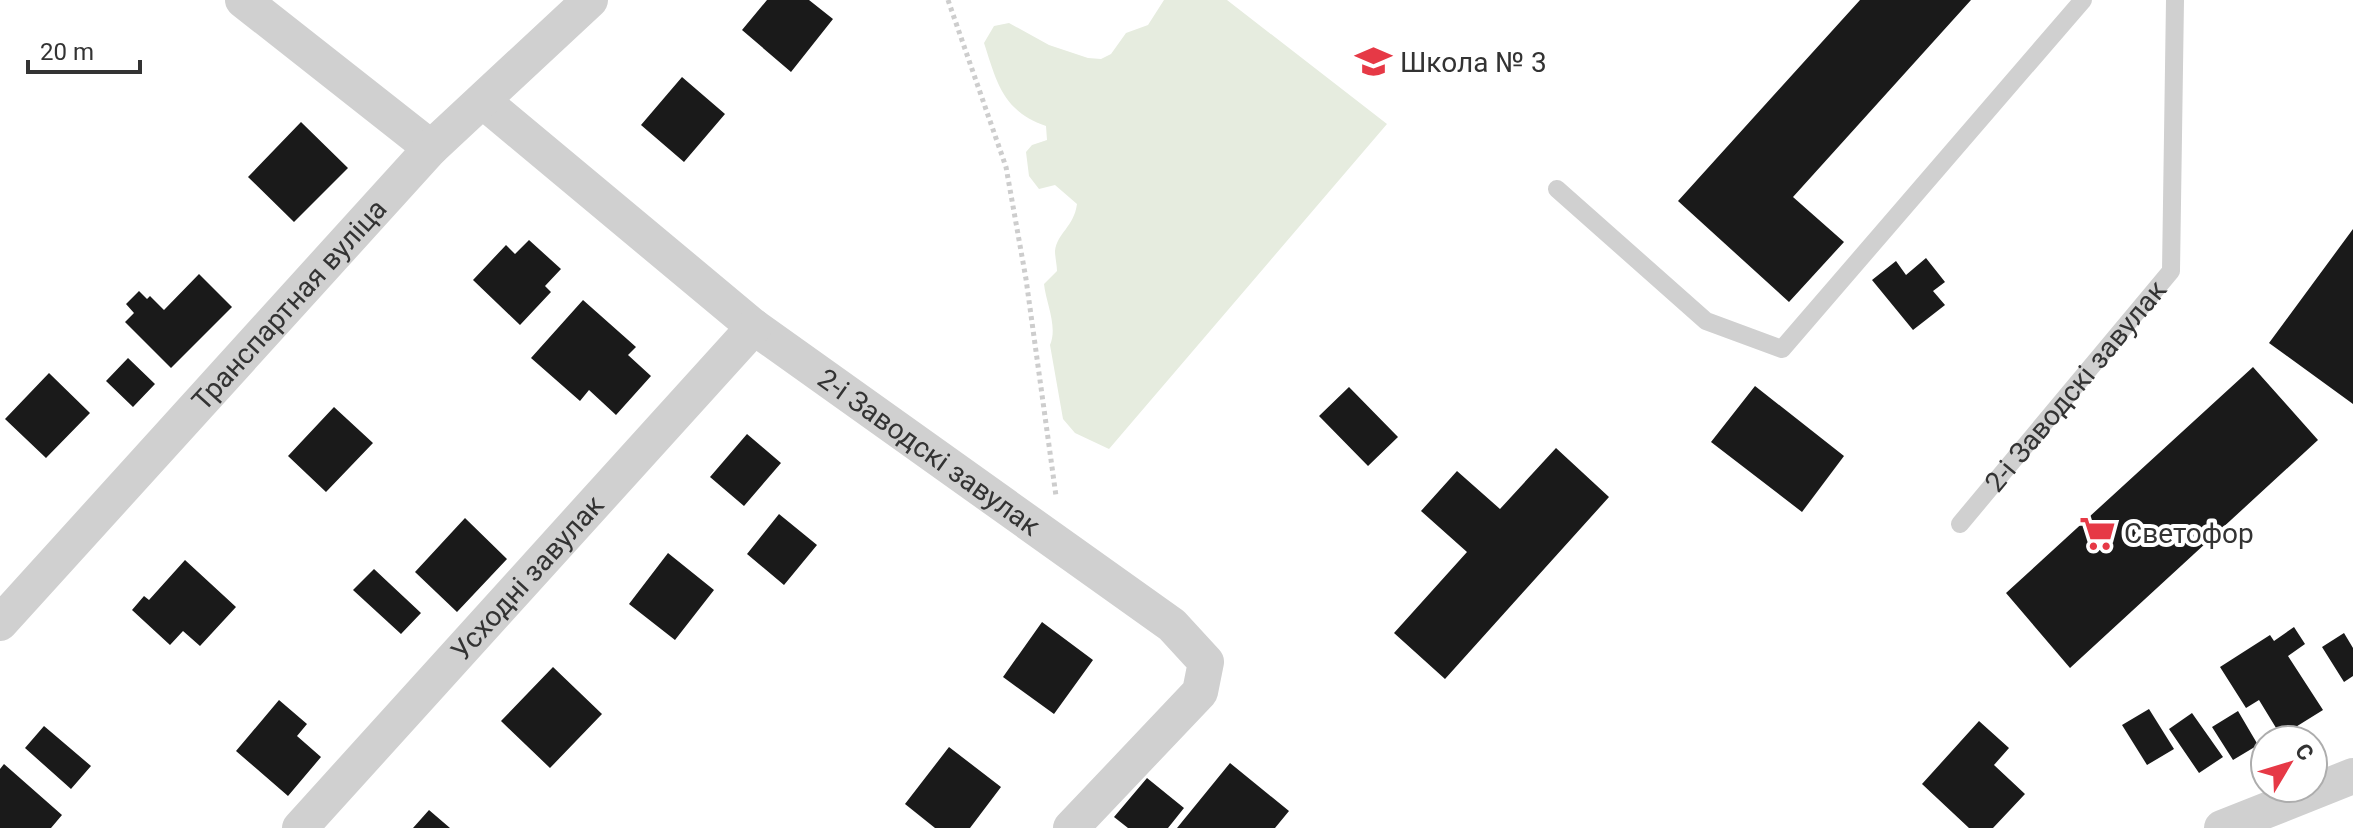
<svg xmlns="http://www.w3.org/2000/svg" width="2353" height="828" font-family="Roboto,sans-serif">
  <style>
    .green { fill: #e6ecdf }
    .building { fill: #1a1a1a }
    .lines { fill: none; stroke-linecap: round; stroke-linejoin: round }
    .path { stroke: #cdcdcd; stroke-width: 5; stroke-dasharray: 4 4; stroke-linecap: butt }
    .service { stroke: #d0d0d0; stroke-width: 18 }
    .minor { stroke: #d0d0d0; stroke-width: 36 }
    .labels { text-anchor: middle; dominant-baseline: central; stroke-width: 8; stroke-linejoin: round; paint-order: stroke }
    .poi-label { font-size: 28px; fill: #333; stroke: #fff; text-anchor: start }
    .street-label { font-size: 28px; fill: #333; stroke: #fff }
  </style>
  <rect width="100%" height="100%" fill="#fff"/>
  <!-- green -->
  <path class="green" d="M1164,0H1227L1387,124L1109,449L1075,433L1063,419L1050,345C1058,327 1046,303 1044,284L1057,271C1057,265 1055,257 1055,251C1057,233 1074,227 1077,204L1055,185L1039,189L1029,176L1026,152L1032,145L1047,140L1046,126C1003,111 997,83 984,43L994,26L1009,23L1049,45L1088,58L1101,59L1111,54L1126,33L1148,25Z"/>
  <!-- building -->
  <path class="building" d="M767,0H809L833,19L791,72L742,30Z
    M1860,0H1971L1793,197L1844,242L1789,302L1678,201Z
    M682,77L725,114L684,162L641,125Z
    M301,122L348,168L294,222L248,177Z
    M2353,229V404L2269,343Z
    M529,240L561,269L545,286L551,292L520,325L473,280L506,245L515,254Z
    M1926,258L1945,282L1933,291L1945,305L1913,330L1872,280L1896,261L1906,275Z
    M199,274L232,307L171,368L125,322L134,313L126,304L139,291L147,299L150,296L164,310Z
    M583,300L636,347L628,355L651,376L616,415L589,390L580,401L531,358Z
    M128,358L155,384L133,407L106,381Z
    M2253,367L2318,440L2070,668L2006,593Z
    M49,373L90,413L46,458L5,419Z
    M1755,386L1844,456L1802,512L1711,442Z
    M1349,387L1398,437L1368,466L1319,416Z
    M334,407L373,443L326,492L288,456Z
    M747,434L781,463L744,506L710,477Z
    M1556,448L1609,497L1445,679L1394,633L1467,552L1421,511L1457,471L1500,509Z
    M779,514L817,545L784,585L747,554Z
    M465,518L507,559L457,612L415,572Z
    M668,553L714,590L675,640L629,604Z
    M185,560L236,607L200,646L183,631L170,645L132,610L144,596L149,600Z
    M374,569L421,613L401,634L353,590Z
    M1042,622L1093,660L1054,714L1003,677Z
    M2294,627L2305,644L2288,656L2323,710L2281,736L2259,700L2246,708L2220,667L2270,635L2274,641Z
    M2344,633L2353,648V676L2344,682L2322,647Z
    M553,667L602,714L550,768L501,721Z
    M279,700L307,724L297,736L321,757L288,796L236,751Z
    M2149,709L2174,749L2147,765L2122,725Z
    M2238,711L2258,745L2233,760L2212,727Z
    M2192,713L2223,757L2199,773L2169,729Z
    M1979,721L2009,748L1994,765L2025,794L1993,828H1969L1922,784Z
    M44,726L91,766L71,789L25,748Z
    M949,747L1001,787L970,828H935L905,804Z
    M1230,763L1289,811L1275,828H1177Z
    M4,764L62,815L51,828H0V769Z
    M1147,778L1184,808L1168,828H1128L1114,817Z
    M429,810L450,828H413Z"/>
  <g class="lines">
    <!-- path -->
    <path class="path" d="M948,0L1006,167L1026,279L1056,496"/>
    <!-- service -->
    <g class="service">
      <path d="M1557,189L1706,321L1782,349L2083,0"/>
      <path id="s1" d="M1960,524L2171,271L2175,0"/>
    </g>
    <!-- minor -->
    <g class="minor">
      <path d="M243,0L431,148"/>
      <path id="s2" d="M483,101L754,327L1172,625L1206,662L1200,692L1071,828"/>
      <path id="s3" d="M0,623L431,148L590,0"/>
      <path id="s4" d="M300,828L754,327"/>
      <path d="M2222,828L2353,776"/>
    </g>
  </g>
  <!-- icons -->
  <defs>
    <symbol id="school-bare" viewBox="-9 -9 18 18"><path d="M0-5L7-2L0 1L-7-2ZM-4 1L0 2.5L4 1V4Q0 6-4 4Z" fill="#e63946" stroke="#fff" stroke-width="2.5" paint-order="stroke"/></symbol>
    <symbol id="supermarket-bare" viewBox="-9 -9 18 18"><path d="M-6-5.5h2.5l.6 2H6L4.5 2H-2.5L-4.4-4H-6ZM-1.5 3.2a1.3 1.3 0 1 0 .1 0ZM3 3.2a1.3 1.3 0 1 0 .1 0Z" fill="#e63946" stroke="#fff" stroke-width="2.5" paint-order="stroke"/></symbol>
  </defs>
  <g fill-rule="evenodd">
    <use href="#school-bare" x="1348" y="36" width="51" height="51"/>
    <use href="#supermarket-bare" x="2072" y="508" width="51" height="51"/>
  </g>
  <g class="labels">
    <!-- poi labels -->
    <g class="poi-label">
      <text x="1400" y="62">Школа № 3</text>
      <text x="2124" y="533">Светофор</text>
    </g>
    <!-- street labels -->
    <g class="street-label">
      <text stroke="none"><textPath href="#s3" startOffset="430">Транспартная вуліца</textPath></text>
      <text stroke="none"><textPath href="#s1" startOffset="180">2-і Заводскі завулак</textPath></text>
      <text stroke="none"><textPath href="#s2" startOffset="568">2-і Заводскі завулак</textPath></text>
      <text stroke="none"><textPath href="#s4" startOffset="338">Усходні завулак</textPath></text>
    </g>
  </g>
  <!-- north arrow -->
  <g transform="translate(2289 764) rotate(52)"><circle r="38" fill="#ffffff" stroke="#adadad" stroke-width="2"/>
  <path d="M0-6L14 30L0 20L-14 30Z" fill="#e63946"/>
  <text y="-12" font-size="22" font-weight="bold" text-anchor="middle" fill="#333333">С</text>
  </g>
  <!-- scale -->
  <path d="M28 60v12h112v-12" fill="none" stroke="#333333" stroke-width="4"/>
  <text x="40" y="60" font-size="24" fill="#333333" stroke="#ffffff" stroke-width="6" paint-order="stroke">20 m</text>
</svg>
